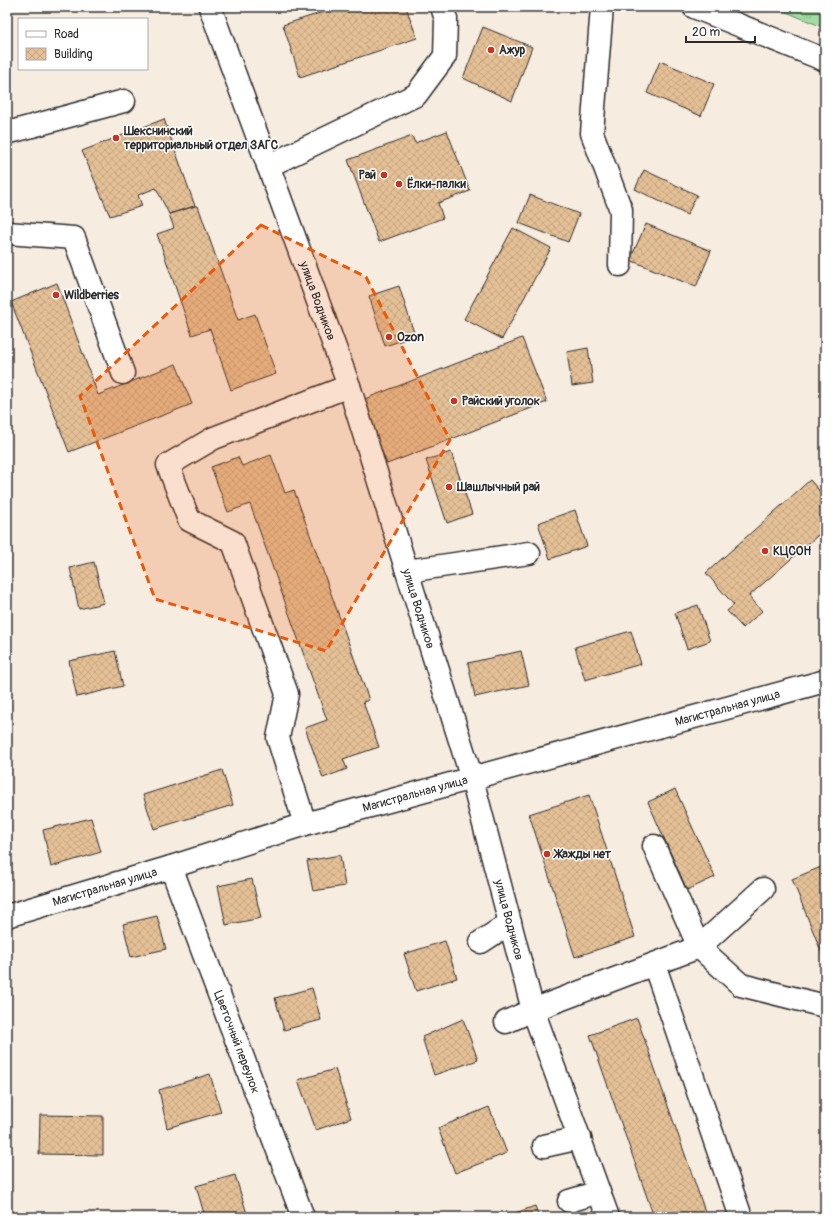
<svg xmlns="http://www.w3.org/2000/svg" width="832" height="1224" font-family="Pangolin,sans-serif">
  <style>
    .grass { fill: url(#grass-tufts); stroke: #668466 }
    .building { fill: url(#building-cross-hatch); stroke: #2b2b2b }
    .lines { fill: none; stroke-linecap: round; stroke-linejoin: round }
    .minor-casing { stroke: #2b2b2b; stroke-width: 25 }
    .minor { stroke: #fff; stroke-width: 22 }
    .marked { fill: #e8590c; fill-opacity: 0.2; stroke: #e8590c; stroke-width: 3; stroke-dasharray: 8 5; stroke-linejoin: round }
    .poi-dot { fill: #c8321e; stroke: #fff; stroke-width: 1.5 }
    .labels { text-anchor: middle; dominant-baseline: central; stroke-width: 3; stroke-linejoin: round; paint-order: stroke }
    .poi-label { font-size: 12px; font-weight: bold; fill: #2b2b2b; stroke: #fff; text-anchor: start }
    .street-label { font-size: 12px; fill: #2b2b2b; stroke: #fff }
  </style>
  <defs>
    <pattern id="grass-tufts" width="24" height="20" patternUnits="userSpaceOnUse"><rect width="24" height="20" fill="#a1dca2"/><path d="M3 7l-1-3M5 7V3M7 7l1-3M15 17l-1-3M17 17v-4M19 17l1-3" fill="none" stroke="#8bbd8c"/></pattern>
    <pattern id="building-cross-hatch" width="8" height="8" patternUnits="userSpaceOnUse"><rect width="8" height="8" fill="#e5c096"/><path d="M0 0l8 8M0 8l8-8" fill="none" stroke="#c5a581"/></pattern>
  </defs>
  <rect width="100%" height="100%" fill="#f7ece0"/>
  <filter id="ink" filterUnits="userSpaceOnUse"><feTurbulence type="fractalNoise" baseFrequency=".025" numOctaves="2"/><feDisplacementMap in="SourceGraphic" scale="8" xChannelSelector="R" yChannelSelector="G"/><feConvolveMatrix kernelMatrix="1 2 1 2 8 2 1 2 1" color-interpolation-filters="sRGB"/></filter>
  <g filter="url(#ink)">
    <!-- grass -->
    <path class="grass" d="M774,7H825V28Z"/>
    <!-- building -->
    <path class="building" d="M339,7H406L417,38L300,77L283,25Z
      M483,27L532,47L512,101L463,78Z
      M660,61L714,84L701,116L647,93Z
      M164,119L195,206L169,214L156,188L138,195L142,206L110,216L82,151Z
      M447,131L470,191L438,203L443,218L379,242L348,160L412,136L415,143Z
      M644,170L697,195L687,215L635,189Z
      M530,195L579,214L568,242L519,223Z
      M195,206H198L238,320L255,314L276,374L231,390L210,329L192,335L157,234L174,228L169,214Z
      M646,224L711,251L696,287L630,260Z
      M513,228L551,248L502,339L464,319Z
      M57,283L98,395L176,364L192,404L69,452L11,302Z
      M399,286L415,336L385,346L369,296Z
      M522,338L547,402L387,464L362,400Z
      M588,348L593,383L572,386L567,352Z
      M451,452L472,514L447,523L426,460Z
      M271,455L285,493L294,490L369,700L363,702L379,747L343,759L347,769L323,778L305,728L327,720L250,504L228,512L211,467L238,457L242,466Z
      M810,480L825,497V529L749,596L762,611L743,628L727,611L734,605L706,573Z
      M575,510L587,546L550,559L538,523Z
      M94,562L104,603L79,609L70,568Z
      M698,605L710,641L687,649L675,613Z
      M631,631L641,664L585,680L575,647Z
      M115,651L123,686L77,697L69,661Z
      M521,651L529,685L475,697L468,663Z
      M222,770L233,805L154,829L143,795Z
      M675,789L715,877L687,890L648,802Z
      M589,795L635,937L575,957L529,814Z
      M91,818L101,852L51,867L43,830Z
      M340,855L345,886L313,891L307,861Z
      M821,867L825,877V961L792,879Z
      M252,879L261,918L226,925L218,886Z
      M157,916L166,949L131,957L123,924Z
      M445,941L457,978L416,991L404,954Z
      M312,988L321,1020L284,1030L275,998Z
      M637,1018L707,1217H654L590,1035Z
      M463,1019L478,1060L434,1075L422,1037Z
      M335,1069L351,1118L316,1130L298,1080Z
      M210,1074L221,1112L167,1128L159,1090Z
      M489,1107L507,1153L455,1173L438,1128Z
      M40,1115L103,1116V1155L39,1154Z
      M235,1175L248,1217H205L196,1186Z
      M535,1206L539,1217H504Z
      M32,1215H79V1217H32Z"/>
    <g class="lines">
      <defs>
        <g id="minor">
          <path id="s1" d="M210,7L349,386L472,779L533,1010L608,1217"/>
          <path d="M602,7L592,133L621,210L620,265"/>
          <path d="M694,7L825,60"/>
          <path d="M7,133L124,101"/>
          <path d="M268,166L416,95L445,56L446,19L442,7"/>
          <path d="M7,233L74,238L123,373"/>
          <path d="M407,571L529,553"/>
          <path d="M305,824L278,738L287,694L233,542L189,520L168,465L214,438L349,386"/>
          <path d="M654,846L699,947L763,889"/>
          <path id="s2" d="M171,867L303,1217"/>
          <path id="s3" d="M7,916L171,867L305,824L825,681"/>
          <path d="M481,942L510,923"/>
          <path d="M654,964L741,1217"/>
          <path d="M506,1022L533,1010L699,947L741,985L825,1006"/>
          <path d="M544,1146L580,1138"/>
          <path d="M569,1201L599,1192"/>
        </g>
      </defs>
      <!-- minor casing -->
      <use href="#minor" class="minor-casing"/>
      <!-- minor -->
      <use href="#minor" class="minor"/>
    </g>
  </g>
  <!-- marked area -->
  <path class="marked" d="M261,225L366,277L450,440L326,651L155,599L80,396Z"/>
  <!-- markers -->
  <g class="poi-dot">
    <circle cx="491" cy="50" r="4"/>
    <circle cx="116" cy="138" r="4"/>
    <circle cx="384" cy="175" r="4"/>
    <circle cx="399" cy="184" r="4"/>
    <circle cx="56" cy="295" r="4"/>
    <circle cx="389" cy="337" r="4"/>
    <circle cx="454" cy="401" r="4"/>
    <circle cx="449" cy="487" r="4"/>
    <circle cx="765" cy="551" r="4"/>
    <circle cx="547" cy="854" r="4"/>
  </g>
  <g class="labels">
    <!-- poi labels -->
    <g class="poi-label">
      <text x="499" y="50">Ажур</text>
      <text x="124" y="131">Шекснинский<tspan x="124" dy="14">территориальный отдел ЗАГС</tspan></text>
      <text x="376" y="175" text-anchor="end">Рай</text>
      <text x="407" y="184">Ёлки-палки</text>
      <text x="64" y="295">Wildberries</text>
      <text x="397" y="337">Ozon</text>
      <text x="462" y="401">Райский уголок</text>
      <text x="457" y="487">Шашлычный рай</text>
      <text x="773" y="551">КЦСОН</text>
      <text x="555" y="854">Жажды нет</text>
    </g>
    <!-- street labels -->
    <g class="street-label">
      <text stroke="none"><textPath href="#s1" startOffset="313">улица Водников</textPath></text>
      <text stroke="none"><textPath href="#s1" startOffset="637">улица Водников</textPath></text>
      <text stroke="none"><textPath href="#s3" startOffset="750">Магистральная улица</textPath></text>
      <text stroke="none"><textPath href="#s3" startOffset="426">Магистральная улица</textPath></text>
      <text stroke="none"><textPath href="#s3" startOffset="102">Магистральная улица</textPath></text>
      <text stroke="none"><textPath href="#s1" startOffset="961">улица Водников</textPath></text>
      <text stroke="none"><textPath href="#s2" startOffset="187">Цветочный переулок</textPath></text>
    </g>
  </g>
  <!-- margin -->
  <rect width="832" height="1224" fill="none" stroke="#fff" stroke-width="24"/>
  <rect x="12" y="12" width="808" height="1200" fill="none" stroke="#2b2b2b" stroke-width="1.5" filter="url(#ink)"/>
  <!-- legend -->
  <rect x="18" y="18" width="130" height="52" fill="#ffffff" stroke="#aaaaaa"/>
  <rect x="26" y="31" width="20" height="6" fill="#ffffff" stroke="#aaaaaa"/>
  <text x="54" y="38" font-size="12" fill="#2b2b2b">Road</text>
  <rect x="26" y="48" width="20" height="12" fill="url(#building-cross-hatch)" stroke="#aaaaaa"/>
  <text x="54" y="58" font-size="12" fill="#2b2b2b">Building</text>
  <!-- scale -->
  <path d="M686 36v6h69v-6" fill="none" stroke="#2b2b2b" stroke-width="2"/>
  <text x="692" y="36" font-size="12" fill="#2b2b2b" stroke="#ffffff" stroke-width="3" paint-order="stroke">20 m</text>
</svg>
